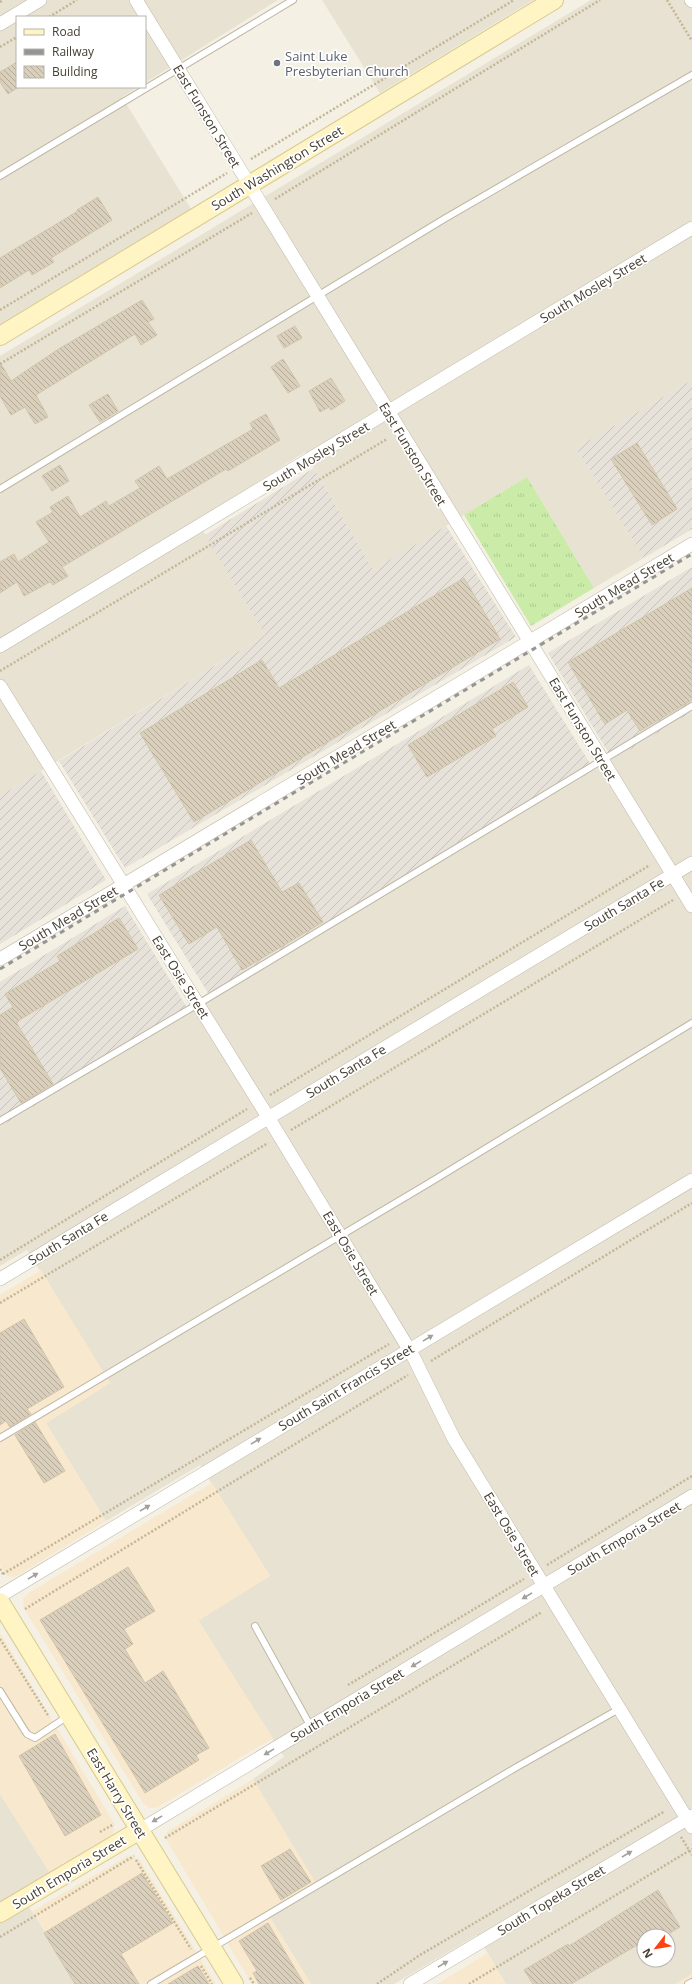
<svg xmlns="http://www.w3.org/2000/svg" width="692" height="1984" font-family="'Open Sans',sans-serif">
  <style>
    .residential { fill: #e8e2d2; fill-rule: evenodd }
    .commercial { fill: #f8e8cd }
    .industrial { fill: url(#industrial-furrows) }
    .grass { fill: url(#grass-tufts) }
    .building { fill: url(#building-back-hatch); stroke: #d2c5ab }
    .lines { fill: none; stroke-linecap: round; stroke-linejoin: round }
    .lane-casing { stroke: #c0b8a6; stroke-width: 8 }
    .street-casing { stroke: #c0b8a6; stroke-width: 14 }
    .secondary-casing { stroke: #d8c98f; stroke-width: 20 }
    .path { stroke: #c3b696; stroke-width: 2.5; stroke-dasharray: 2 2; stroke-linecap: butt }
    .lane { stroke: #fff; stroke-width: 6 }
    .street { stroke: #fff; stroke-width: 13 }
    .secondary { stroke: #fff4c3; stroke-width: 18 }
    .rail { stroke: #959595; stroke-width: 3; stroke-dasharray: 5 5; stroke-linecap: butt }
    .oneway { fill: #a3a099 }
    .worship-dot { fill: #6b7280; stroke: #fff; stroke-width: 1.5 }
    .labels { text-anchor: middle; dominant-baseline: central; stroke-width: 3.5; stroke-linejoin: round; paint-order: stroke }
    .worship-label { font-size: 13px; fill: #5b616d; stroke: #fff; text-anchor: start }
    .street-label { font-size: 13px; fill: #474033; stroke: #fff }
  </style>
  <defs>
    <pattern id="industrial-furrows" width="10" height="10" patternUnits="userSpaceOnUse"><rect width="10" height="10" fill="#e6e1d9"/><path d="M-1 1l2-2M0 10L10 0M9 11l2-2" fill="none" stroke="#c7c2bb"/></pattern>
    <pattern id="grass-tufts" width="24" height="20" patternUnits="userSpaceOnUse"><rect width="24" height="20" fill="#caeca8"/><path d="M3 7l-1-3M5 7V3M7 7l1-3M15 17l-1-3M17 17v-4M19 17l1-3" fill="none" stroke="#afcb91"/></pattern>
    <pattern id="building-back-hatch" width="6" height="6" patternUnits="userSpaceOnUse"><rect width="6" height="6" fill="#dacfbb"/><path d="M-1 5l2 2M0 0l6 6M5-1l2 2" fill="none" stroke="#b3a999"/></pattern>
  </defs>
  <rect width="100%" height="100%" fill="#f4f0e4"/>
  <!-- residential -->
  <path class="residential" d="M0,0H278L145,83V17H17V87H138L122,97L191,209L0,324Z
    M322,0H533L380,93Z
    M591,0H692V380L576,448L644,558L594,588L527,477L373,570L305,452L197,521L265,635L0,796V356Z
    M692,712V1974L675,1984H506L477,1935L394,1984H311L268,1914L316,1885L253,1779L284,1757L198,1620L270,1576L200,1465L106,1521L46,1423L110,1383L27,1250L0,1266V1127L189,1011ZM644,1936H668V1960H644Z
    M0,1794L50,1873L19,1891L78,1984H0Z"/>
  <!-- commercial -->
  <path class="commercial" d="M41,1270L110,1383L46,1423L106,1521L15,1577L7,1576L0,1565V1295Z
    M212,1483L270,1576L198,1621L273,1738L158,1807L149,1808L143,1803L24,1608L23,1599L30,1592Z
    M0,1633L114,1823V1831L112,1837L50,1873L0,1794Z
    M253,1779L317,1885L268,1914L311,1984H252L166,1839L167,1832Z
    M128,1856L139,1859L216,1984H78L32,1911Z
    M488,1953L506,1984H437Z
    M692,1974V1984H675Z"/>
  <!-- industrial -->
  <path class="industrial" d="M692,380V529L644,558L576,448Z
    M314,468L373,570L446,526L516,637L125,868L59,761L265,635L205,535Z
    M692,567V712L613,760L548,653Z
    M529,665L594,770L211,998L147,894Z
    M41,771L106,880L0,944V796Z
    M125,906L189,1011L0,1127V982Z"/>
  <!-- grass -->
  <path class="grass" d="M527,477L594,588L531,626L464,515Z"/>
  <!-- building -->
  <path class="building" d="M17,62V88L8,94L0,82V72Z
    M98,197L112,220L51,258L54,262L32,275L29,270L0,288V258L78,211L77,210Z
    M142,300L154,319L148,322L157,335L141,345L135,334L36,395L48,417L35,424L25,407L11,415L0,396V362L11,381L57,350Z
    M295,326L302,338L284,348L277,336Z
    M283,359L300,386L288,393L271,367Z
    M331,378L345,401L331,410L329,407L320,412L309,391Z
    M108,394L118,411L100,422L89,405Z
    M266,414L280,440L228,471L226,469L62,567L68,576L53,585L50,582L24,596L17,582L0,593V562L14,554L18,562L49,542L36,522L53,512L50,507L68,496L80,517L106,501L109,506L140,488L135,481L159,466L167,479L253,429L250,423Z
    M637,443L677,509L652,525L611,459Z
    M60,465L69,481L52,491L42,476Z
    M464,578L500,639L194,822L140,733L262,660L279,688Z
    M692,588V700L640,731L627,710L605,724L568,662Z
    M513,682L528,707L492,729L496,736L427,777L408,745Z
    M251,840L282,892L299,883L323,922L242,970L217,927L189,944L159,895Z
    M119,918L138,949L16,1022L53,1084L21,1103L0,1068V1015L13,1007L5,994L60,961L57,956Z
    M24,1319L64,1387L27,1409L31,1414L10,1427L6,1421L0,1425V1333Z
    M35,1422L65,1471L44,1483L15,1435Z
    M128,1567L155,1611L124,1629L133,1644L125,1649L145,1683L163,1671L209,1748L196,1755L199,1760L145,1793L40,1620Z
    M55,1734L101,1815L65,1836L19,1756Z
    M290,1849L311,1882L281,1900L261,1866Z
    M142,1873L173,1923L121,1954L139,1984H75L44,1933Z
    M658,1890L680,1927L665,1936H644V1941L571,1984H533L524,1970L568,1944L569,1946Z
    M268,1923L304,1984H259L253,1973L257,1971L239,1941Z
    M198,1966L209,1984H168Z"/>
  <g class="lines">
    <defs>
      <path id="lane" d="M0,176L293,0
        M0,489L444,219L692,75
        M0,1121L198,1004L692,706
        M0,1438L429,1183L692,1023
        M255,1626L311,1727
        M0,1691L27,1734L35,1738L68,1716
        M151,1984L515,1768L619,1709
        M688,1984L692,1982"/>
      <path id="street" d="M136,0L692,906
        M691,0L692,1
        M0,24L40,0
        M0,646L692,228
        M0,686L268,1117L401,1336L413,1356L454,1439L692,1827
        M0,959L692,544
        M0,1279L692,863
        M0,1596L692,1180
        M140,1830L692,1496
        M410,1984L692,1816"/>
      <path id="secondary" d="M0,336L554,0
        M0,1602L234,1984
        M0,1913L140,1830"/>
    </defs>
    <!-- lane casing -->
    <use href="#lane" class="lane-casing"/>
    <!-- street casing -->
    <use href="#street" class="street-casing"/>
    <!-- secondary casing -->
    <use href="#secondary" class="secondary-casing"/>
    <!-- path -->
    <path class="path" d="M667,0L692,41
      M0,2L3,0
      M49,17L77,0
      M0,47L17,37
      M251,159L514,0
      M275,199L600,0
      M0,310L227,173
      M0,364L252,213
      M0,671L387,439
      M270,1095L650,865
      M291,1130L673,900
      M0,1260L247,1109
      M0,1303L268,1143
      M431,1361L692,1203
      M547,1565L692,1476
      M0,1569L3,1574
      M3,1574L389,1344
      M25,1609L408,1375
      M0,1639L49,1717
      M348,1685L524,1579
      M100,1832L114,1824
      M681,1837L692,1855
      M165,1838L542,1612
      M136,1860L191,1949
      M0,1937L134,1856
      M201,1966L212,1984
      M250,1978L254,1984
      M377,1984L420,1955L665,1811
      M469,1984L692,1849"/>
    <!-- lane -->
    <use href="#lane" class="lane"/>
    <!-- street -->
    <use href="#street" class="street"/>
    <!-- secondary -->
    <use href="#secondary" class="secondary"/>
    <!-- rail -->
    <path class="rail" d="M0,969L692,554"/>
  </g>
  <!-- one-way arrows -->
  <defs><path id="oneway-solid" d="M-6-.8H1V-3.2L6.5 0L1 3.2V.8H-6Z"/></defs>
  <g class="oneway">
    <use href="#oneway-solid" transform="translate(428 1338) rotate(-31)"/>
    <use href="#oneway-solid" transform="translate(256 1441) rotate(-31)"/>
    <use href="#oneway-solid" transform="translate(145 1508) rotate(-31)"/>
    <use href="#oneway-solid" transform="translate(33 1576) rotate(-31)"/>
    <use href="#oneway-solid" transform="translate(527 1596) rotate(149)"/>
    <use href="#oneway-solid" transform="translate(416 1664) rotate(149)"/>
    <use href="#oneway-solid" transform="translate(269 1752) rotate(149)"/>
    <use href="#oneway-solid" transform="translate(157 1819) rotate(149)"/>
    <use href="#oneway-solid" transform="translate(627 1854) rotate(-31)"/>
    <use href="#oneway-solid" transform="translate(443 1964) rotate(-31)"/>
  </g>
  <!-- markers -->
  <circle class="worship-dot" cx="277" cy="63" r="4"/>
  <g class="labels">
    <!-- worship labels -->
    <g class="worship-label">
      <text x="285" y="56">Saint Luke<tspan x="285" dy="15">Presbyterian Church</tspan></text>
    </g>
    <!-- street labels -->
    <g class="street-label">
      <text transform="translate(207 116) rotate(59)">East Funston Street</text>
      <text transform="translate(277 168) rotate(-31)">South Washington Street</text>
      <text transform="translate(593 288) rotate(-31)">South Mosley Street</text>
      <text transform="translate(413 454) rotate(59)">East Funston Street</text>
      <text transform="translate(316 456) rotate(-31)">South Mosley Street</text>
      <text transform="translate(624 585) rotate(-31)">South Mead Street</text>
      <text transform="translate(583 729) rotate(59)">East Funston Street</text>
      <text transform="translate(346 752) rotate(-31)">South Mead Street</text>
      <text transform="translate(624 904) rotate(-31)">South Santa Fe</text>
      <text transform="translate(68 918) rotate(-31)">South Mead Street</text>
      <text transform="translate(181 977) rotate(58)">East Osie Street</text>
      <text transform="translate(346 1071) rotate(-31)">South Santa Fe</text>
      <text transform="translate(68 1238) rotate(-31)">South Santa Fe</text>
      <text transform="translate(351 1253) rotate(59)">East Osie Street</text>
      <text transform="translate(346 1387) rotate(-31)">South Saint Francis Street</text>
      <text transform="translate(512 1534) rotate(59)">East Osie Street</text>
      <text transform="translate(624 1538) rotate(-31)">South Emporia Street</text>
      <text transform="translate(347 1705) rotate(-31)">South Emporia Street</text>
      <text transform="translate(117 1793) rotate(59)">East Harry Street</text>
      <text transform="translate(69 1872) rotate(-31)">South Emporia Street</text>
      <text transform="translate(551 1900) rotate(-31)">South Topeka Street</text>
    </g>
  </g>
  <!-- legend -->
  <rect x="16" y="16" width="130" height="72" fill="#ffffff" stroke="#b5b3ad"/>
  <rect x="24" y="29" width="20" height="6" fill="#fff4c3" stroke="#b5b3ad"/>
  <text x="52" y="36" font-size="12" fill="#474033">Road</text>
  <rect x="24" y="49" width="20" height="6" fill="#959595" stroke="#b5b3ad"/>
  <text x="52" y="56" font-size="12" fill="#474033">Railway</text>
  <rect x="24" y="66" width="20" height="12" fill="url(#building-back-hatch)" stroke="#b5b3ad"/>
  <text x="52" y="76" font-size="12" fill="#474033">Building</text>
  <!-- north arrow -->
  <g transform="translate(656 1948) rotate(239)"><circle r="19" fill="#ffffff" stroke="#b5b3ad"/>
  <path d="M0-3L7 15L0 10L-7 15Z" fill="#ff4110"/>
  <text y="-6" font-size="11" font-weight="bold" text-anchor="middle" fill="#474033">N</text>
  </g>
</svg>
